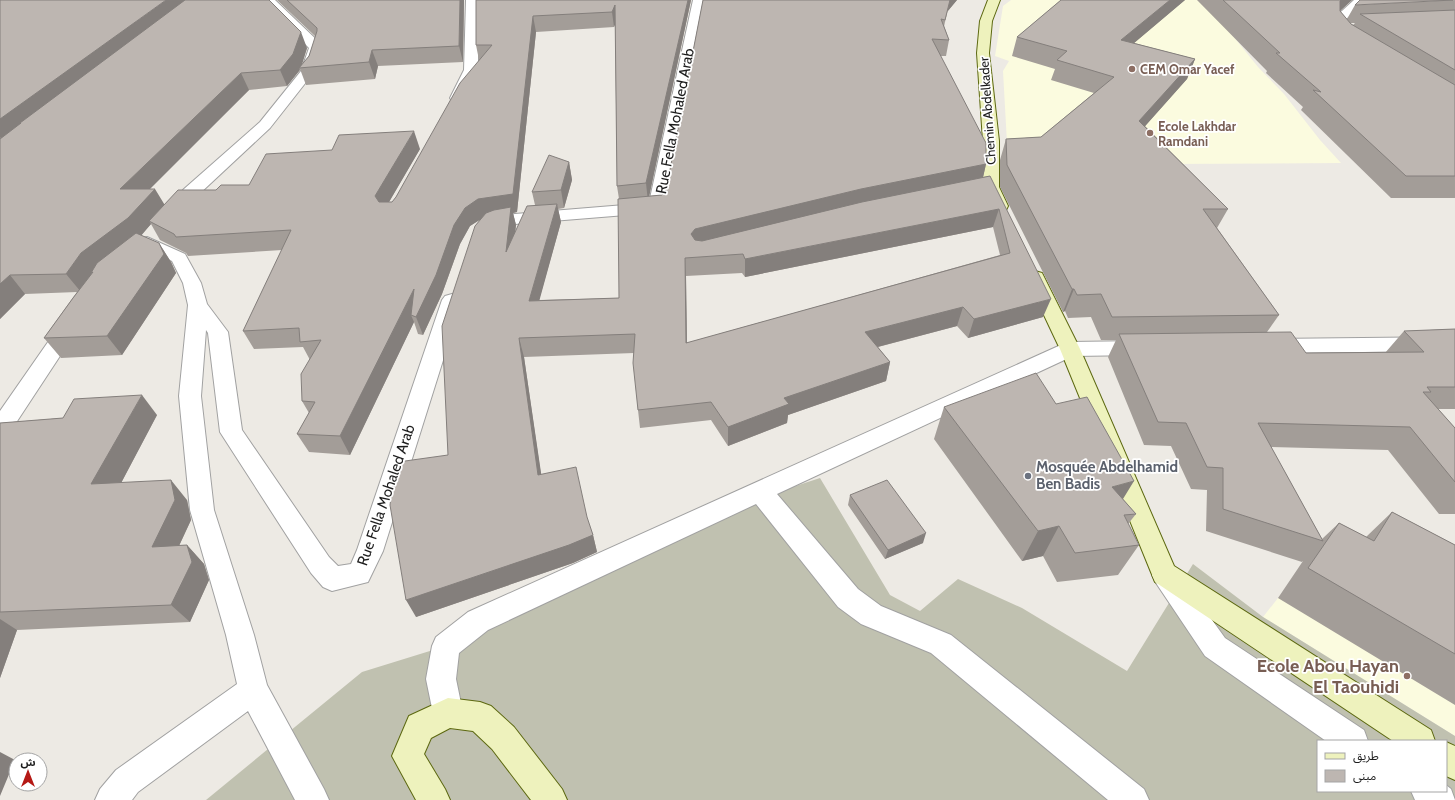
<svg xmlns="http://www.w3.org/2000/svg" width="1455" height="800" font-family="Cabin,'Noto Sans Arabic',sans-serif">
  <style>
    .education { fill: #fbfbdf }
    .construction { fill: #c0c1b0; fill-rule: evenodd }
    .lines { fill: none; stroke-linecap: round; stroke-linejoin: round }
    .street-casing { stroke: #a1a1a1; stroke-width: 2 }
    .secondary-casing { stroke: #5c6810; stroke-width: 2 }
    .street { fill: #fff; fill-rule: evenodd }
    .secondary { fill: #eef2bd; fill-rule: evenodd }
    .wall { fill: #a39d98; fill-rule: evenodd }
    .shaded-wall { fill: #847f7c }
    .building { fill: #bdb6b1; stroke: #847f7c; fill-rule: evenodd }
    .education-dot { fill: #8d6e63; stroke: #fff; stroke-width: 1.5 }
    .worship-dot { fill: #6b7280; stroke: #fff; stroke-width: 1.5 }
    .labels { text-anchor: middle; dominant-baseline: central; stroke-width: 3.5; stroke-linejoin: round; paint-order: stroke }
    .far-education-label { font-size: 13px; font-weight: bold; fill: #785e54; stroke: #fff; text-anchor: start }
    .far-street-label { font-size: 13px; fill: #1d1d1d; stroke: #fff }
    .street-label { font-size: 15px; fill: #1d1d1d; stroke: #fff }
    .worship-label { font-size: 15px; font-weight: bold; fill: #5b616d; stroke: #fff; text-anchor: start }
    .near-education-label { font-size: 18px; font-weight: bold; fill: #785e54; stroke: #fff; text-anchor: end }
  </style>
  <rect width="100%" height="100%" fill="#edeae4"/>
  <!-- education -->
  <path class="education" d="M1011,0H1204L1258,67L1284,94L1320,140L1341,163L1164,164L1008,161L1003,71L1009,61L995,56L1003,6Z
    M1455,595V736L1263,617L1278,598Z"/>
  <!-- construction -->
  <path class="construction" d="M820,478L890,595L920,611L958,579L1022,608L1127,671L1193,564L1263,617L1455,736V800H206L362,672L446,646L762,497ZM1318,741H1446V791H1318Z"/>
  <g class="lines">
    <defs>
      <path id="street" d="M262,0H275L321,44L322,47L314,72L270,128L196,197L179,216L173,217L167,216L164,212L184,189L260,122L301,71L309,48Z
        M466,0H478V70L464,98L462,101L457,102L452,101L450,98L464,70Z
        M693,0H705L666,208L663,212L515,224L486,230L480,229L477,225L483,219L515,214L649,203Z
        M1354,0H1367L1343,22V29L1341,32H1333L1331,29V21Z
        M147,237L185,254L201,283L207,304L228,332L242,430L329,557L338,566L351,564L357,550L442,300L445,296L452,294L459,296L462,300L383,551L368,582L332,591L323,587L311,573L220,432L208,333L206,330L201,396L214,510L254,635L267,685L324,789L329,800H295L248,711L138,792L132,800H95L100,789L116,770L237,684L226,635L190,510L179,396L188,305L183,283L172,261L141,246L138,242L141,238Z
        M71,317L78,319L81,324L8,435L0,438V411L64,319Z
        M1455,337V351L1270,353L1263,351L1260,346L1263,341L1270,339Z
        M1142,341L1149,343L1152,348L1149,353L1142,355L1073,356L777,494L858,589L881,606L951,635L1144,789L1149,800H1108L931,653L861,624L838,607L756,504L488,630L459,653L456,679L463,713L459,724L448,728L437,724L433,713L426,679L432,646L436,637L468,612L1063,344L1070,342Z
        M1165,563L1174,567L1225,638L1364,730L1368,741H1326L1205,656L1156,583L1152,575L1156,567Z
        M1446,785L1451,789L1455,800H1415L1411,791H1446Z"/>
      <path id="secondary" d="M988,0H1000L992,21L989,53L999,141V187L1008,206L1006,210L1000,211L994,210L983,187V141L977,53L980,21Z
        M1035,271L1042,273L1080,349L1174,566L1431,730L1435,741H1393L1155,582L1060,349L1026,277L1028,273Z
        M448,698L480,702L491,706L514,727L562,789L567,800H531L492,749L473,731L450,728L431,738L424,754L445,789L450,800H416L392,756L409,716Z
        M1446,742L1455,746V780L1446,776Z"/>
    </defs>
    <!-- street casing -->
    <use href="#street" class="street-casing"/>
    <!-- secondary casing -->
    <use href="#secondary" class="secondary-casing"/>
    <!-- street -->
    <use href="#street" class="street"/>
    <!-- secondary -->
    <use href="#secondary" class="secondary"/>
  </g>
  <!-- wall -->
  <path class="wall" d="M0,0L307,48L301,66L309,56L316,37L277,0H464L463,62L378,66L375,79L306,85L300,69L287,86L249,90L149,189L164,205L216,190L249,185L420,149L389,202H392L396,197L479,60L476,45V0H691L649,196L662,195L666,190L703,0H957L947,12L944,26L949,40L946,56H940L986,164L983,177L990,176L1043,317L968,338L957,326L878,347L890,362L886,381L788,415L787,423L728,446L711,420L640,428L638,410L634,353L524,357L541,475L587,519L593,535L597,552L573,563L416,617L448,455L482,218L470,226L460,244L442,294L423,335L418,334L414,322L350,455L309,452L297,434L309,413L302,401L310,360L303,347L254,349L243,331L282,250L188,256L186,253L160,240L151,224L141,235L159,243L171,262L176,273L122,355L61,358L44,338L77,292L25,294L0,319ZM615,24L617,186L619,199V298L539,300L561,222L558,209L564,208L572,180L569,162L532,192L535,205L515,232L516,225L513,213L517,212L536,32L614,27ZM993,227L1000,255L687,343L686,276L742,273L745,277Z
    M1061,0H1185L1134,43L1195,59L1187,79L1145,126L1228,209L1217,228L1279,315L1267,332L1306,353H1385L1404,331L1455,329V409H1438L1455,428V514H1439L1388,450L1271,447L1322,539L1339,523L1366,537L1392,512L1455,545V705L1278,598L1303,561L1302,562L1206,531L1207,490L1191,489L1171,446L1144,445L1108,357L1116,340H1101L1091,317L1068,318L1065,311L1063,312L1000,187V160L1006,139L1041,137L1094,93L1051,80L1055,69L1012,56L1017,37Z
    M1197,0H1352L1340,11L1347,19L1355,5L1455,0V198H1391L1301,110L1303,107L1266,73L1267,71ZM1350,23H1355L1353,25Z
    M1056,404L1123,499L1136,514L1128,524L1139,545L1118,575L1057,582L1043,556L1022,561L934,439L944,407Z
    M157,415L121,483L187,500L191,520L179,546L187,545L204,564L209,580L190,622L17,630L0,678V423L63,418Z
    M850,495L923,543L885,559L848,505Z"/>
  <!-- shaded-wall -->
  <path class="shaded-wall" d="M166,0H194L20,123L23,129L4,143L0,137V119Z
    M460,0H464L463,62L459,46Z
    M688,0H691L648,202L646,183Z
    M950,0H957L947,12L942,35Z
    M1170,0H1185L1114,60L1121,40Z
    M1341,0H1352L1330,20L1340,1Z
    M615,5L617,20L614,27L612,12Z
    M533,16L536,32L517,212L513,213L516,225L511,271L506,252L483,218L470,226L460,244L442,294L423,335L416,317L411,315L414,322L350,455L340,436L414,289L454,225Z
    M301,32L307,48L301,68H299L300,70L287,86L280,70Z
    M372,50L378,66L375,79L369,62Z
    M1195,59L1187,79L1131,142L1139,121Z
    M241,73L249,90L132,207L120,189Z
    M414,131L420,149L382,214L375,196Z
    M569,162L572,180L564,208L561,190Z
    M986,164L982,182L696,248L691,234L695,229L861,189Z
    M155,189L166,207L149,221L151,224L140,237L93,272L91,273L93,275L81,292L66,274L81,253Z
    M557,204L561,222L534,320L529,301Z
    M999,209L993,227L745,277V259Z
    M159,243L171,262L176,273L122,355L107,336Z
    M685,258L686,276L687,362L686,343Z
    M10,275L25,294L0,319V284Z
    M1072,289H1074L1065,311L1063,312Z
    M1051,299L1043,317L968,338L974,319Z
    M963,307L957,326L862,351L865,332Z
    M519,338L524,357L544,493L538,475Z
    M890,362L886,381L788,415L787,423L728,446V427L784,398Z
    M142,395L157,415L110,504L91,484Z
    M171,480L187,500L191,520L170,565L152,547Z
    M1134,481L1115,512L1112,487Z
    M1059,526L1043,556L1022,561L1038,531Z
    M926,533L923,543L885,559L888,550Z
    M593,535L597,552L573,563L416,617L406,600Z
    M187,545L204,564L209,580L190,622L171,605Z
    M0,619L17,630L0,678Z
    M0,752L15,760L0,796Z"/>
  <!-- building -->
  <path class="building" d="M0,0H166L0,119Z
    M185,0H269L301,32L293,54L280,70L241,73L120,189H155L128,218L81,253L66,274L10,275L0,284V139L21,123H20Z
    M287,0H460L459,46L372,50L369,62L299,68L309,56L317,31V28Z
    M476,0H688L646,183L617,186L615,5L612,12L533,16L513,194L478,199L465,208L454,225L436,275L416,317L411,315L414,289L340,436L297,434L315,402L302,401L301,374L321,340L300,342L299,328L243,331L291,230L176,237L174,234L149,221L178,190H216L221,185H249L266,154L332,150L339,135L414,131L375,196L379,202H392L396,197L460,83L492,45H476Z
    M703,0H950L945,20L941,19L949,40L932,39L986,143V164L861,189L695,229L691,234L695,240L702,241L862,202L990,176L1051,299L974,319L963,307L865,332L890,362L784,398L789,404L728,427L711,402L638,410L633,363L635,334L519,338L538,475L576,467L587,517L593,535L569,545L406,600L390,505L394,474L398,462L448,455L442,326L475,226L486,213L494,210L511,207L506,252L527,206L557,204L529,301L619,298L618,199L662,195L666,190ZM999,209L1010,253L686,343L685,258L743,254L745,259Z
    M1061,0H1170L1121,40L1195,59L1139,121L1228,209H1203L1279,315L1112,317L1101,294L1077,295L1074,289H1072L1007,165L1006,139L1041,137L1114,77L1057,60L1067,51L1017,37Z
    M1223,0H1341L1340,1V11L1351,24L1455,85V176H1406L1313,90L1321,92L1276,53H1280Z
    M1360,0H1453L1355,5Z
    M1455,10V70L1360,14Z
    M549,155L569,162L561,190L532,192Z
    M136,233L159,243L164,254L107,336L44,338L73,298L93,272L91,273L97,263Z
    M1455,329V387H1427L1431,392H1423L1455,428V482L1410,427L1258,423L1323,541L1223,509V468L1207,467L1186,423L1158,422L1119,334L1291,332L1306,353L1424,352L1404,331Z
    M1036,373L1056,404L1087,397L1134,481L1112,487L1136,514L1124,515L1139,545L1075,553L1059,526L1038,531L944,407Z
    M142,395L91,484L171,480L175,500L152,547L187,545L192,562L171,605L0,612V423L63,418L74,399Z
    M887,480L926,533L888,550L850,495Z
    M1392,512L1455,545V654L1308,568L1339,523L1374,541Z"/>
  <!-- markers -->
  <g class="education-dot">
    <circle cx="1132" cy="69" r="4"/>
    <circle cx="1150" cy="133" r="4"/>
    <circle cx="1407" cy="676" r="4"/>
  </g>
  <circle class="worship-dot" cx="1028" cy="476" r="4"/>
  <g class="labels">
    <!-- far-education labels -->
    <g class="far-education-label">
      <text x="1140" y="69">CEM Omar Yacef</text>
      <text x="1158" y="126">Ecole Lakhdar<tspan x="1158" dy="15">Ramdani</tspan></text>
    </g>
    <!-- far-street labels -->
    <g class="far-street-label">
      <text transform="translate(987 111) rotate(-94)">Chemin Abdelkader</text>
    </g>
    <!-- street labels -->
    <g class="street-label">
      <text transform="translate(675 121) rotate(-79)">Rue Fella Mohaled Arab</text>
      <text transform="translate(386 495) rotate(-71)">Rue Fella Mohaled Arab</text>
    </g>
    <!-- worship labels -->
    <g class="worship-label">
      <text x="1036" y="467">Mosquée Abdelhamid<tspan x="1036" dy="17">Ben Badis</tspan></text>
    </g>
    <!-- near-education labels -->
    <g class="near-education-label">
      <text x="1399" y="666">Ecole Abou Hayan<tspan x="1399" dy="21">El Taouhidi</tspan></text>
    </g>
  </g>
  <!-- legend -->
  <rect x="1317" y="740" width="130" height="52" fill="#ffffff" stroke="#a5a5a5"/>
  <rect x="1325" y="753" width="20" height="6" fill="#eef2bd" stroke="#a5a5a5"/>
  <text x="1353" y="760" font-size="12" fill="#1d1d1d">طريق</text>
  <rect x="1325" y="770" width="20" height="12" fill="#bdb6b1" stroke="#a5a5a5"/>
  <text x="1353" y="780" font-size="12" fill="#1d1d1d">مبنى</text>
  <!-- north arrow -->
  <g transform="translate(28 772)"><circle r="19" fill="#ffffff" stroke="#a5a5a5"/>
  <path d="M0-3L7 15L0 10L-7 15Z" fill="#b51915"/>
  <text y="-6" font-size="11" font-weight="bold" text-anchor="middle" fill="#1d1d1d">ش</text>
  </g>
</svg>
